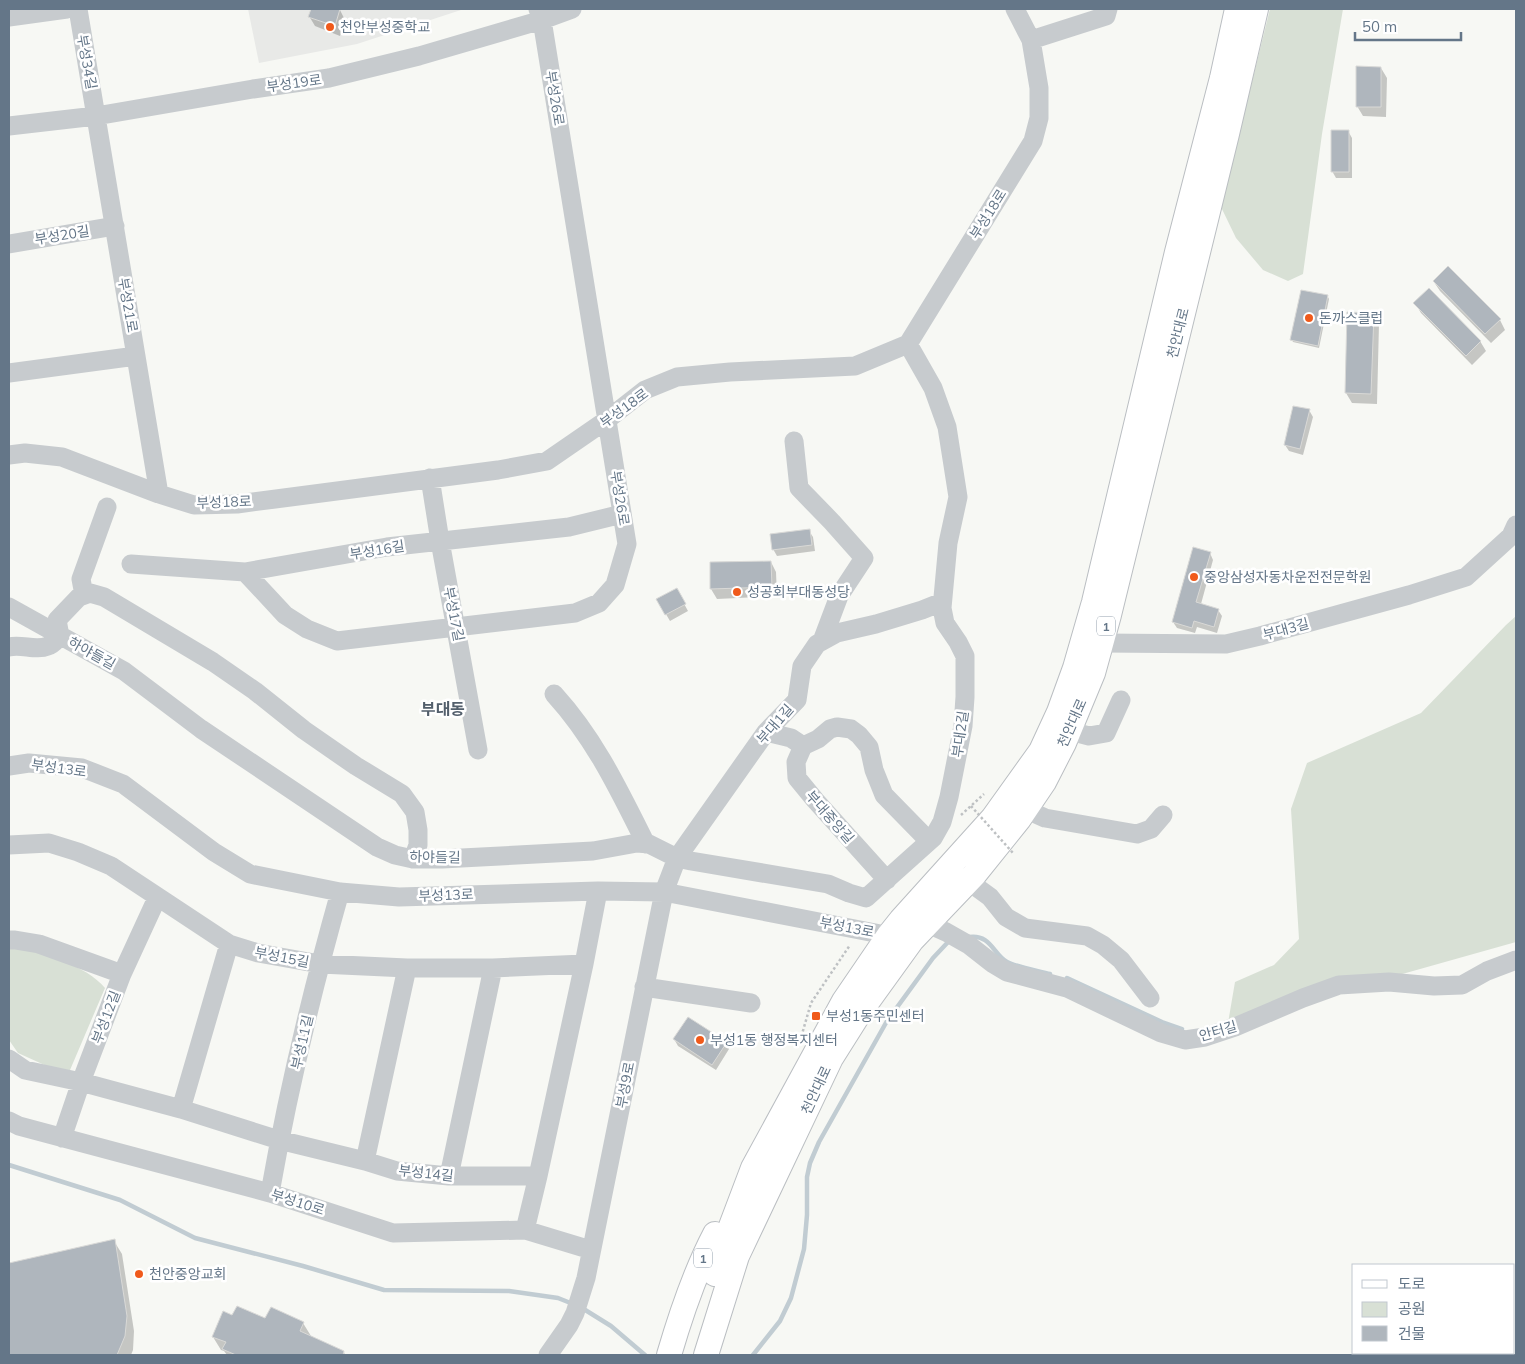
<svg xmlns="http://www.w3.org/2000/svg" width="1525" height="1364" font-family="Mulish,'Noto Sans KR',sans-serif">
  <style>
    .built { fill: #e8e9e7 }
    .green { fill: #d8e0d5 }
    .shadow { fill: #0003 }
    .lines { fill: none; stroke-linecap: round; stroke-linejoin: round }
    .stream { stroke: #c1ccd2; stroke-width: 4.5 }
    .building { fill: #afb6bd; stroke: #d9d9d7 }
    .major-casing { stroke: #babec2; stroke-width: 26 }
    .path { stroke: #bec1c3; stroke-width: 2.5; stroke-dasharray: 2.5 2.5; stroke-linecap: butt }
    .minor { stroke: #c7cbce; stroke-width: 19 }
    .major { stroke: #fff; stroke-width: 24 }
    .path-bridge { stroke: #bec1c3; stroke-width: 2.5; stroke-dasharray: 2.5 2.5; stroke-linecap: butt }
    .poi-dot { fill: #f05a1b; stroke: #fff; stroke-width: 2 }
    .labels { text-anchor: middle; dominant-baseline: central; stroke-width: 5; stroke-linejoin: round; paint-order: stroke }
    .shield { fill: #fff; stroke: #929fac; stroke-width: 1 }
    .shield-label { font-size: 12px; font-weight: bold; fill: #647688 }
    .poi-label { font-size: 14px; fill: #647688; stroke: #fff; text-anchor: start }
    .street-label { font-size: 14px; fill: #647688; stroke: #fff }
    .quarter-label { font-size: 16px; font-weight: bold; fill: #535f6c; stroke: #fff }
  </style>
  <rect width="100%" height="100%" fill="#f7f8f4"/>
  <!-- built -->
  <path class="built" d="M248,9H461V10L357,44L259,63Z"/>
  <!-- green -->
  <path class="green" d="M1270,9H1343L1322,134L1303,274L1288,281L1263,270L1236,238L1221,207Z
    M1516,616V942L1228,1023L1235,982L1274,965L1299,939L1291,809L1307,763L1421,713L1506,625Z
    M16,945C44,954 86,965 105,988L70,1070L60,1072L18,1053L9,1040V946Z"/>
  <!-- shadow -->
  <path class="shadow" d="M312,9H336L340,10L345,20L340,36L315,26L309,16Z
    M1381,68L1387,78L1386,117L1363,116L1357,106Z
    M1348,131L1352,138V178H1336L1332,171Z
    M1434,282L1500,320L1505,330L1491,343L1440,291Z
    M1328,297L1329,299L1319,348L1293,342L1292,340Z
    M1415,303L1480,341L1486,351L1472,365L1421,313Z
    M1373,314L1379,324L1377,404L1352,403L1346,393Z
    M1309,410L1313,417L1303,455L1289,451L1285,445Z
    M809,531L813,537L815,551L777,556L773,549Z
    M1210,553L1213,560L1201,604L1218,610L1222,616L1217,633L1197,627L1195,633L1177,628L1173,622Z
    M771,562L776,572L777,596L717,599L711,589Z
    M676,589L688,611L670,621L657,599Z
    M674,1039L726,1043L729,1049L716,1070L678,1046Z
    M114,1241L122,1254L134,1331L133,1350L131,1355H9V1264Z
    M232,1317L303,1323L311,1336L344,1352L345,1355H227L224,1351L221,1350L213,1337Z"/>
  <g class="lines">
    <!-- stream -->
    <path class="stream" d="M969,937C991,934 993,954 1007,962C1016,967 1039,971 1050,974
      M1067,978L1162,1022L1182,1029
      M9,1165L120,1200L195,1238L303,1266L384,1290L509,1291L558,1298L573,1304
      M582,1308L611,1326L645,1355
      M753,1355L780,1321L791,1298L804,1249L807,1215V1177L810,1163L819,1142L887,1021L933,958L949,941"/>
  </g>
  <!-- building -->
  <path class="building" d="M311,9H340L335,26L308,17Z
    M1356,66L1381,67V107H1356Z
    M1331,130H1349V172H1331Z
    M1448,266L1501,319L1485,334L1433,281Z
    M1429,288L1481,341L1466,356L1413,303Z
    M1301,290L1328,295L1318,346L1290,340Z
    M1347,312L1374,313L1371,394L1345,393Z
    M1293,406L1310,409L1300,449L1284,445Z
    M810,529L812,545L772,550L770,534Z
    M1193,547L1211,552L1196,602L1219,609L1214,627L1194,621L1192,628L1172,622Z
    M771,561L772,587L710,589V562Z
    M677,588L686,604L665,615L656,599Z
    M688,1017L727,1042L712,1065L673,1039Z
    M115,1239L127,1316L125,1336L117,1355H9V1263Z
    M237,1306L265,1318L271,1307L304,1322L300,1331L344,1351L343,1355H236L222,1349L226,1342L212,1337L223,1311L232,1315Z"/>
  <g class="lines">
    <defs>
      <path id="major" d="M715,1274L725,1242L753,1168L844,1001L889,935L901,920L993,818L1041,751L1059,712L1075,668L1094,602L1177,252L1222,78L1237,9
        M669,1355C681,1314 695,1272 715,1234
        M706,1355L737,1256L831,1058L860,1012L912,940L974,875L1019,819L1044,782L1064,743L1093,673L1109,615L1227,134L1256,9"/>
    </defs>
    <!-- major casing -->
    <use href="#major" class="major-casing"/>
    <!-- path -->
    <path class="path" d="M961,815L984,794
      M800,1041L811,1003L850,945"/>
    <!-- minor -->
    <path class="minor" d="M78,9L159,494
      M9,17L67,9
      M1031,40L1106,16L1108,9
      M9,126L96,116L253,89L329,78L419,56L542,20L572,9
      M9,244L115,226
      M9,373L136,356
      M794,441L799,488L832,522L864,558L839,596L822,641
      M9,455L25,453L62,457L159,494L194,505L237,504L498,470L547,461L608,419L645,390L677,377L730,372L855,366L908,344L1033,141L1039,118V88L1031,40L1015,9
      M430,478L440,541L478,750
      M131,564L245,572L387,547L569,527L622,514
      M245,572L285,615L307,629L337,641L575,613L599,603L615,585L627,544L542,20L538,9
      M84,595L81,579L107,507
      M9,607L124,671L201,729L377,847L395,855L413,859H442L593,851L637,843L649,844L677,858L691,861L828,884L849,893L866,898L933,838L942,822L949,797L963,726L965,697V656L958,642L945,623L942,608L948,543L958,497L947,427L933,388L908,344
      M1101,643L1226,644L1260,636L1409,595L1466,577L1511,536L1516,525
      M9,647C22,644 36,651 48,646C53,645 57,639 60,636L57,620L79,597L90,593L104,597L213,662L255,691L304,730L356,766L402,794L415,812L418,830V845L413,859
      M554,694C595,739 619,790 646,844
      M1070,731L1089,736L1106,733L1121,700
      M766,732L791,738L803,746L796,762L797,778L815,800L887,880
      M803,746L818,739L830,729L837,727L851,729L859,735L869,747L874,770L884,795L929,841
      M9,766L29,763L82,768L123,784L214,852L250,874L340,892L399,897L598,891L664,892L901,938
      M1025,809L1045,818L1137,834L1151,829L1163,815
      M9,845L49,843L78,852L111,866L229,944L258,953L320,964L407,968H493L584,964
      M968,881L990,897L1006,917L1025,928L1087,936L1103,945L1121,960L1150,998
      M917,919L946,932L969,945L992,963L1007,972L1067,988L1161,1033L1185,1040L1205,1037L1235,1027L1303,998L1339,985L1389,982L1434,986L1462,985L1487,971L1516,960
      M9,940H15L39,944L122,974
      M644,987L751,1003
      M9,1059L25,1070L81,1082L181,1109L279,1140L365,1161L397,1171L449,1176H538L584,964L598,891
      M181,1109L229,944
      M9,1121L19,1126L270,1193L393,1233L525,1230L591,1250
      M62,1138L81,1082L122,974L157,898
      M365,1161L407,968
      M449,1176L493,968
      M270,1193C288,1091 312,991 340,892
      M525,1230L538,1176
      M548,1355L569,1325L575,1313L586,1278L664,892L677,858L766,732L797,700L802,666L817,644L837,633L876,624L922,610L942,602"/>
    <!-- major -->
    <use href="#major" class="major"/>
    <!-- path-bridge -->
    <path class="path-bridge" d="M971,806L1013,853"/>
  </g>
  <!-- markers -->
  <g class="poi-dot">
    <circle cx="330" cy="27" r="5"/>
    <circle cx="1309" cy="318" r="5"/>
    <circle cx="1194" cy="577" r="5"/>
    <circle cx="737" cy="592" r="5"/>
    <rect x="811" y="1011" width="10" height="10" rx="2.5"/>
    <circle cx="700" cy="1040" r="5"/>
    <circle cx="139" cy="1274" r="5"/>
  </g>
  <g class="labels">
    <!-- shield labels -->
    <g class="shield">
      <rect x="1097" y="616.5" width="18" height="19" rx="4"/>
      <rect x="694" y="1248.5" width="18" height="19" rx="4"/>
    </g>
    <g class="shield-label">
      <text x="1106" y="626">1</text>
      <text x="703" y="1258">1</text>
    </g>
    <!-- poi labels -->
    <g class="poi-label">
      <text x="340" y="27">천안부성중학교</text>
      <text x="1319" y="318">돈까스클럽</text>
      <text x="1204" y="577">중앙삼성자동차운전전문학원</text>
      <text x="747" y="592">성공회부대동성당</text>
      <text x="826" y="1016">부성1동주민센터</text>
      <text x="710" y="1040">부성1동 행정복지센터</text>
      <text x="149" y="1274">천안중앙교회</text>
    </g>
    <!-- street labels -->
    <g class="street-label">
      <text transform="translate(87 62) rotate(80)">부성34길</text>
      <text transform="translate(294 83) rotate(-8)">부성19로</text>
      <text transform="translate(555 98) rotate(81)">부성26로</text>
      <text transform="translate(988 214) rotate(-58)">부성18로</text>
      <text transform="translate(62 235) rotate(-9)">부성20길</text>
      <text transform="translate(128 305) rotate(80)">부성21로</text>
      <text transform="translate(1178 333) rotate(-76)">천안대로</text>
      <text transform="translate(624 408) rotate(-36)">부성18로</text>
      <text transform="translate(620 498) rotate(81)">부성26로</text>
      <text transform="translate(224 502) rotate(-2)">부성18로</text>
      <text transform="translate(377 550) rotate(-9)">부성16길</text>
      <text transform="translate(454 614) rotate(79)">부성17길</text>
      <text transform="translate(1286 629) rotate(-15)">부대3길</text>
      <text transform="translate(92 653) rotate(29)">하야들길</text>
      <text transform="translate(1072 723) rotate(-66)">천안대로</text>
      <text transform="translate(775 724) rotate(-49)">부대1길</text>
      <text transform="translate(960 734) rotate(-82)">부대2길</text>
      <text transform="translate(59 768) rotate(8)">부성13로</text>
      <text transform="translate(830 817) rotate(49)">부대중앙길</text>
      <text transform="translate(435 857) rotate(1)">하야들길</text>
      <text transform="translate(446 895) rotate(-2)">부성13로</text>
      <text transform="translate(847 927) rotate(11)">부성13로</text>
      <text transform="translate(282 957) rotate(11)">부성15길</text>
      <text transform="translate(106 1017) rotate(-69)">부성12길</text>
      <text transform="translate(1218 1031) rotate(-16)">안터길</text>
      <text transform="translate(302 1042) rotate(-77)">부성11길</text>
      <text transform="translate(625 1085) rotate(-79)">부성9로</text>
      <text transform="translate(816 1090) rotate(-65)">천안대로</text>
      <text transform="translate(426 1173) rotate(6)">부성14길</text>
      <text transform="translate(298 1202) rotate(18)">부성10로</text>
    </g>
    <!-- quarter labels -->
    <g class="quarter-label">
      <text x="443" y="709">부대동</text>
    </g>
  </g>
  <!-- border -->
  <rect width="1525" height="1364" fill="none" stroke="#647688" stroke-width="20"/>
  <!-- legend -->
  <rect x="1352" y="1264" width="162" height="90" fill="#ffffff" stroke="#c1c8cf"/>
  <rect x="1362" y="1280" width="25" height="8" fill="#ffffff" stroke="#c1c8cf"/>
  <text x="1398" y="1289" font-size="15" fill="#647688">도로</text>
  <rect x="1362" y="1302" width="25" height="15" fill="#d8e0d5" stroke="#c1c8cf"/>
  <text x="1398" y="1314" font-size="15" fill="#647688">공원</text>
  <rect x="1362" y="1326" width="25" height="15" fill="#afb6bd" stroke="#c1c8cf"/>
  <text x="1398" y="1339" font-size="15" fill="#647688">건물</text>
  <!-- scale -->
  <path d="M1355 32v8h106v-8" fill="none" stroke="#647688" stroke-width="2.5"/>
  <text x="1362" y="32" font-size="15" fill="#647688" stroke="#ffffff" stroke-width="4" paint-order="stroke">50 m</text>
</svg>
